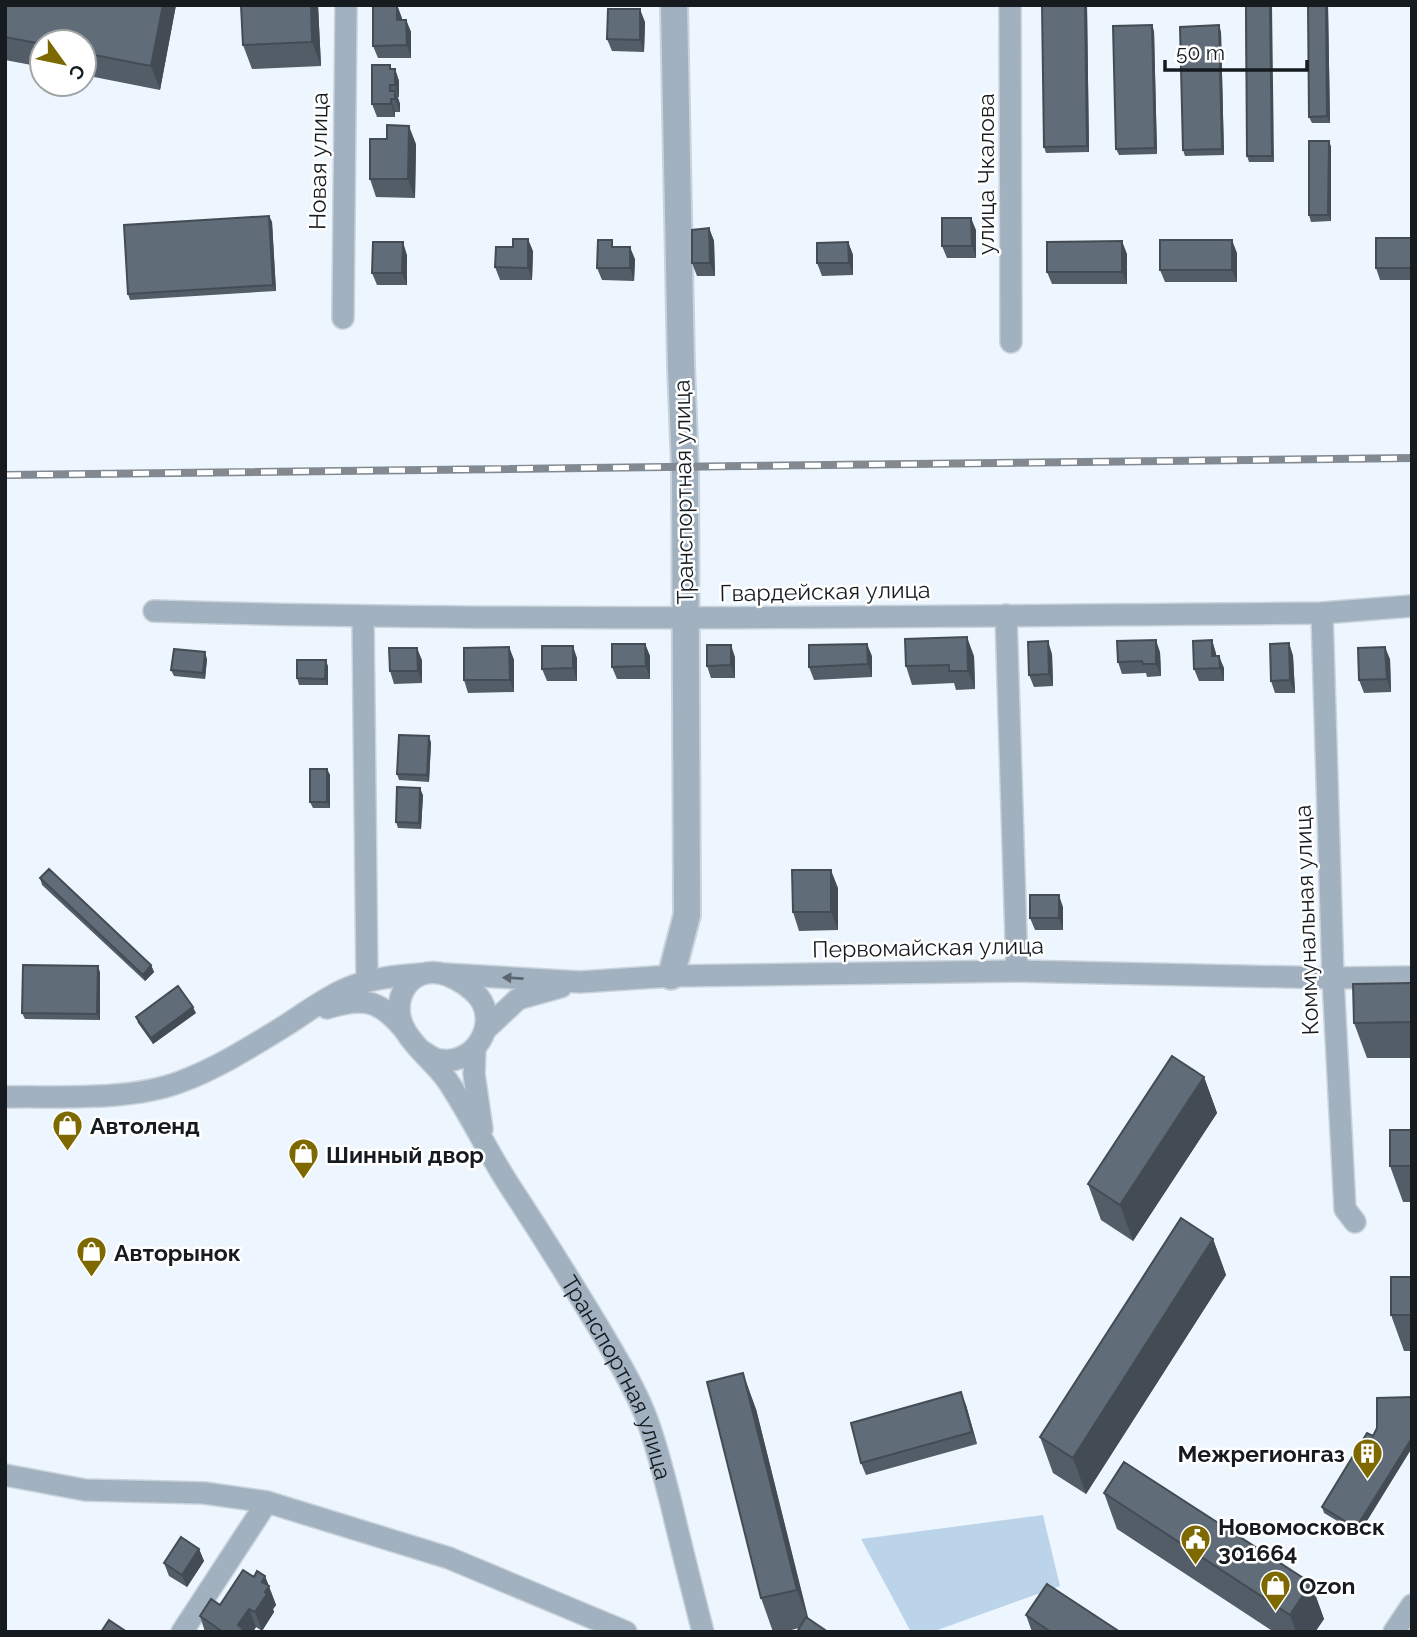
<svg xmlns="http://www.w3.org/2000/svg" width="1417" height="1637" font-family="Raleway,sans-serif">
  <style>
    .green { fill: #bcd4ea }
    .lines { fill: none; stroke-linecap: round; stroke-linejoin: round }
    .minor-casing { stroke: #cad3db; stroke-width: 24 }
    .tertiary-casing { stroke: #cad3db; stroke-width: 30 }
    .minor { stroke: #a1b1c0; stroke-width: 21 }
    .tertiary { stroke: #a1b1c0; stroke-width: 26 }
    .rail-casing { stroke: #828990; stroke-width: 8 }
    .rail { stroke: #fff; stroke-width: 5; stroke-dasharray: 16; stroke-linecap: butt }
    .wall { fill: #535d67 }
    .shaded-wall { fill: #434c54 }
    .building { fill: #606c78; stroke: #434c54; stroke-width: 2 }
    .oneway { fill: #5b6670 }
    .labels { text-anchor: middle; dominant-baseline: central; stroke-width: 5; stroke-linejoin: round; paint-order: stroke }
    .street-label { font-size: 23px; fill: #151b1f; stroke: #fff }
    .poi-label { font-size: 23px; font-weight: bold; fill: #151b1f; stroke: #fff; text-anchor: start }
  </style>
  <rect width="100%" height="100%" fill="#edf6ff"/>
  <!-- green -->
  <path class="green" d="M1043,1515L1060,1586L932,1632H911L861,1539Z"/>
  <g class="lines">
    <defs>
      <g id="minor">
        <path d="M1010,5L1011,342"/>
        <path d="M343,318L346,5"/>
        <path d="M154,611C544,623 933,616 1322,613L1412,606"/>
        <path d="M1322,613L1333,978L1345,1209L1355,1222"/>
        <path d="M1006,615L1017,971"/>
        <path d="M363,617L367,981"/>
        <path d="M445,974L580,982L671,976L1017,971L1333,978L1412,977"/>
        <path d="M327,1008C362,997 379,999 403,1028"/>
        <path d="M486,1029L518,999L561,987"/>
        <path d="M475,1049L474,1074L482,1129"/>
        <path id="s1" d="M422,1051C427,1054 434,1060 441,1060C475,1065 500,1023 478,996C470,987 457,979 447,975C410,962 387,1001 406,1032C417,1050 435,1063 447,1080C470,1114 487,1151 509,1185C540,1232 570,1280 599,1328C615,1355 632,1383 644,1412C656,1441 663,1473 671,1503C681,1546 692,1589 703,1632"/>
        <path d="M5,1097C59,1096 130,1101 180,1082C218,1068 254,1045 288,1024C308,1011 326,997 348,988C371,978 396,976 421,974"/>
        <path d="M5,1475L85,1490L204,1493L267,1502L449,1558L626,1632"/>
        <path d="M182,1632L267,1502"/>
        <path d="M1394,1632L1412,1605"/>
      </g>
      <path id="tertiary" d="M671,976L687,915L685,467L681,366L674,5"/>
    </defs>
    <!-- minor casing -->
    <use href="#minor" class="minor-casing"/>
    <!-- tertiary casing -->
    <use href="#tertiary" class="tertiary-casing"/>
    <!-- minor -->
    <use href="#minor" class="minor"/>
    <!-- tertiary -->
    <use href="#tertiary" class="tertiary"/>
    <defs>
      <path id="rail" d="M5,475L1412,458"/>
    </defs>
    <!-- rail casing -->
    <use href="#rail" class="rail-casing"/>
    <!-- rail -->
    <use href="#rail" class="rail"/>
  </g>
  <!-- wall -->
  <path class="wall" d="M5,5H176L160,90L84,75V42H42V67L5,60Z
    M318,5L321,66L252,69L243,45Z
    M397,5L402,20H406L411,32V58H378L373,46Z
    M1087,5L1089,152L1046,153L1044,147Z
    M1245,5L1274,162H1249L1247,156Z
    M1308,5H1328L1330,123H1312L1309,117Z
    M645,22L644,52L612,51L607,39Z
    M1154,31L1157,154L1119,155L1116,149Z
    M1221,32L1224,155L1185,156L1183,150Z
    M390,65L391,69H395L399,81V97H398L400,104V112H395V117H377L372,104Z
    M387,139L416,144L415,198L376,197L370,179Z
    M1329,141L1331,147V221L1311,222L1309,215Z
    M269,216L272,222L276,291L130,300L128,294Z
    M709,228L714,241L715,276H697L692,263Z
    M976,230V258H947L942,246Z
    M1412,238V280H1380L1376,268Z
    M848,242L853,255V275L822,276L817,263Z
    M615,247L635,259L634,281L602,280L597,268Z
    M533,251L532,280H500L495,267Z
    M1237,253V282H1165L1160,270Z
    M1127,254V284H1052L1047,272Z
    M407,255V285H377L372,273Z
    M1212,640L1216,656L1224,668V681H1199L1194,669Z
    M1289,643L1293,656L1295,693H1275L1271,681Z
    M645,644L650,656V679H617L612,667Z
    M509,647L514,660V692L468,693L464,680Z
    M1160,652L1161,676L1147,677L1146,673L1122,674L1118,662Z
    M1052,654L1053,686L1034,687L1029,675Z
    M872,656V677L814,680L809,667Z
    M974,656L975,689L956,690L954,683L912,685L906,666Z
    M735,657V678H711L707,666Z
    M577,658V681H547L542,669Z
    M207,659L205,679L174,676L171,670Z
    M1390,659L1391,692L1364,693L1359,680Z
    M326,660L328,667V685H299L297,678Z
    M422,660V683L394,684L390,671Z
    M429,736L431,743L429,782L399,780L397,774Z
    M327,769L330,775V808H313L310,802Z
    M423,795L421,829L398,828L396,822Z
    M40,878L151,965L154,972L145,981L42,885Z
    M838,888V930L799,931L793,912Z
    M1063,907V930H1035L1030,918Z
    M100,972V1020L25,1019L22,1013Z
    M1412,983V1058H1367L1354,1023Z
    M196,1013L153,1044L138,1023L136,1017Z
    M1204,1077L1217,1113L1133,1241L1101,1220L1088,1184Z
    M1412,1130V1202H1403L1390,1166Z
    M1213,1239L1226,1275L1086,1494L1053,1473L1040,1437Z
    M1412,1277V1351H1404L1391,1315Z
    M1412,1397L1359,1534L1324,1513L1322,1507L1373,1436Z
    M966,1405L977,1444L866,1475L861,1463Z
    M756,1409L808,1619L799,1628L784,1632H773L761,1598Z
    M1104,1493L1311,1583L1324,1619L1315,1632H1274L1117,1529Z
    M199,1549L204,1561L187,1587L169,1576L164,1563Z
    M265,1576L276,1605L273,1609L274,1612L262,1631L256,1627L253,1632H205L200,1616L220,1605L254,1577Z
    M1026,1615L1120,1632H1032Z"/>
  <!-- shaded-wall -->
  <path class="shaded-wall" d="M163,5H176L160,90L151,66Z
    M311,5H318L321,66L312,42Z
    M397,5L402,18V33L397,20Z
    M1085,5H1087L1089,152L1087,146Z
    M1270,5H1272L1274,162L1272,156Z
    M1326,5H1328L1330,123L1327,116Z
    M640,9L645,22L644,52L640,40Z
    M406,20L411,32V58L407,45Z
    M1152,25L1154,31L1157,154L1155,148Z
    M1219,25L1221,32L1224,155L1222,149Z
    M395,69L399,81V97L395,85Z
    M395,91L400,104V112L395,99Z
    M391,99L395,112V117L391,104Z
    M409,126L416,144L415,198L408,179Z
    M1329,141L1331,147V221L1328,215Z
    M269,216L272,222L276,291L273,285Z
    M971,218L976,230V258L972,246Z
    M709,228L714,241L715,276L710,263Z
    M528,239L533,251L532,280L528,268Z
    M1232,240L1237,253V282L1232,270Z
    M1122,241L1127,254V284L1122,272Z
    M403,242L407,255V285L402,273Z
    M848,242L853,255V275L849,263Z
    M630,247L635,259L634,281L630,268Z
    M967,637L974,656L975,689L968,671Z
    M1156,640L1160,652L1161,676L1156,664Z
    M1212,640L1216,653L1217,668L1212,656Z
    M1048,641L1052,654L1053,686L1049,674Z
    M1289,643L1293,656L1295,693L1290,680Z
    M645,644L650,656V679L646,666Z
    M867,644L872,656V677L868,664Z
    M731,645L735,657V678L731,665Z
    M573,646L577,658V681L573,668Z
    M509,647L514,660V692L510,680Z
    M1385,647L1390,659L1391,692L1387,679Z
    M417,648L422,660V683L418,671Z
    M205,652L207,659L205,679L203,673Z
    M1219,656L1224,668V681L1220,668Z
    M326,660L328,667V685L325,679Z
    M429,736L431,743L429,782L427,775Z
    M327,769L330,775V808L327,802Z
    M420,788L423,795L421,829L419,823Z
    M831,870L838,888V930L831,912Z
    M1059,895L1063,907V930L1059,918Z
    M151,965L154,972L145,981L143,975Z
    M98,966L100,972V1020L97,1014Z
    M193,1007L196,1013L153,1044L151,1038Z
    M1204,1077L1217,1113L1133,1241L1120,1205Z
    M1213,1239L1226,1275L1086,1494L1073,1458Z
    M743,1373L756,1409L810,1625L797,1590Z
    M961,1392L966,1405L977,1444L972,1432Z
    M1412,1438V1448L1359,1534L1356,1528Z
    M199,1549L204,1561L187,1587L182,1575Z
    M265,1576L276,1605L273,1609L274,1612L262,1631L255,1612L262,1582Z
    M1311,1583L1324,1619L1315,1632H1296L1290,1615Z
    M249,1609L256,1627L253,1632H240L238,1625Z"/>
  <!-- building -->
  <path class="building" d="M5,5H163L151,66L84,53V42H42V44L5,37Z
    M241,5H311L312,42L243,45Z
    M373,5H397V20H406L407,45L373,46Z
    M1042,5H1085L1087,146L1044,147Z
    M1246,5H1270L1272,156H1247Z
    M1308,5H1326L1327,116L1309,117Z
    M608,9H640V40L607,39Z
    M1152,25L1155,148L1116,149L1113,26Z
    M1219,25L1222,149L1183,150L1180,27Z
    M372,65H390V69H395V85H390V91H395V99H391V104H372Z
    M387,125L409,126L408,179H370V139H387Z
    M1309,141H1329L1328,215H1309Z
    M269,216L273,285L128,294L124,225Z
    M942,218H971L972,246H942Z
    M709,228L710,263H692V230Z
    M1376,238H1412V268H1376Z
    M513,239H528V268L495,267L496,247H513Z
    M598,240H612V247H630V268H597Z
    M1160,240H1232V270H1160Z
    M1122,241V272H1047V242Z
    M373,242H403L402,273H372Z
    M848,242L849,263H817V243Z
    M967,637L968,671H949V665L906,666L905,639Z
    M1156,640V664H1143L1142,661L1118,662L1117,641Z
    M1212,640V656H1219L1220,668L1194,669L1193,641Z
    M1048,641L1049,674L1029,675L1028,642Z
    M1289,643L1290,680L1271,681L1270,644Z
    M612,644H645L646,666L612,667Z
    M867,644L868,664L809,667V645Z
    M707,645H731V665L707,666Z
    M542,646H573V668L542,669Z
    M509,647L510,680H464V648Z
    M1385,647L1387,679L1359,680L1358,648Z
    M389,648H417L418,671H390Z
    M174,649L205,652L203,673L171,670Z
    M297,660H326L325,679L297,678Z
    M399,735L429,736L427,775L397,774Z
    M310,769H327V802H310Z
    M397,787L420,788L419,823L396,822Z
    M49,869L151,965L143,975L40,878Z
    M792,870H831V912H793Z
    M1030,895H1059V918H1030Z
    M23,965L98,966L97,1014L22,1013Z
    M1412,983V1022L1354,1023L1353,984Z
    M178,986L193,1007L151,1038L136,1017Z
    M1172,1056L1204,1077L1120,1205L1088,1184Z
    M1390,1130H1412V1166H1390Z
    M1181,1218L1213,1239L1073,1458L1040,1437Z
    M1391,1277H1412V1315H1391Z
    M743,1373L797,1590L761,1598L707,1382Z
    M961,1392L972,1432L861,1463L851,1423Z
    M1412,1397V1438L1356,1528L1322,1507L1367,1433L1373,1436L1377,1428V1398Z
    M1124,1462L1311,1583L1290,1615L1104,1493Z
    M181,1537L199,1549L182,1575L164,1563Z
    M243,1570L254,1577L257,1571L265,1576L262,1582L269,1586L265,1592L267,1594L255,1612L249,1609L238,1625L243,1629L241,1632H223L200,1616L211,1599L220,1605Z
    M1047,1584L1120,1632H1051L1026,1615Z
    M806,1617L828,1632H797Z
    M109,1620L127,1632H101Z"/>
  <!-- one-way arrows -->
  <defs><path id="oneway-solid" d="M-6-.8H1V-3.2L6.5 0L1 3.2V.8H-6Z" transform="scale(1.75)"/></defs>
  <use class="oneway" href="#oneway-solid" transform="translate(513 978) rotate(-177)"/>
  <!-- icons -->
  <defs>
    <symbol id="shop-pin" viewBox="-11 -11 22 30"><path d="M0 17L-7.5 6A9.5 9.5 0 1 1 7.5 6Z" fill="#7d6900" stroke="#fff"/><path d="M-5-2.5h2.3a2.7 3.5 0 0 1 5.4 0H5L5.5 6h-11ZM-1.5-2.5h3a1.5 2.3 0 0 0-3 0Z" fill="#fff"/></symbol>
    <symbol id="building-pin" viewBox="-11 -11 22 30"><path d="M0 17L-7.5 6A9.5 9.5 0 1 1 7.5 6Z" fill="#7d6900" stroke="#fff"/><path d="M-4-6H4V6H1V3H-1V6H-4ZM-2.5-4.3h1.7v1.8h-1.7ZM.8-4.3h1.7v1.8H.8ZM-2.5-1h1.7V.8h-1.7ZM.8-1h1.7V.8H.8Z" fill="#fff"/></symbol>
    <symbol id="civic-pin" viewBox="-11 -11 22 30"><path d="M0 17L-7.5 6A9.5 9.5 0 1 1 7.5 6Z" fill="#7d6900" stroke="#fff"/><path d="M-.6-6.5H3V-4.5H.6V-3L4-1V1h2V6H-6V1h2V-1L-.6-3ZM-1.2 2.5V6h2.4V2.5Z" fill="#fff"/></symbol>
  </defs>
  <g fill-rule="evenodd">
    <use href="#shop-pin" x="50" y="1108" width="35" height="47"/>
    <use href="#shop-pin" x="286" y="1136" width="35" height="47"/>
    <use href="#shop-pin" x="74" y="1234" width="35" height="47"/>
    <use href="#building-pin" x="1350" y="1436" width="35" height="47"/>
    <use href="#civic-pin" x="1178" y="1522" width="35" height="47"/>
    <use href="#shop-pin" x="1258" y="1568" width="35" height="47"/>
  </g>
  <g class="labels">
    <!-- street labels -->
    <g class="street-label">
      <text transform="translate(318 161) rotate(-89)">Новая улица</text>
      <text transform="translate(985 174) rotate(-90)">улица Чкалова</text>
      <text transform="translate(683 492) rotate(-91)">Транспортная улица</text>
      <text transform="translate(825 591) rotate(-1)">Гвардейская улица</text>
      <text transform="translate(1306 920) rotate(-92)">Коммунальная улица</text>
      <text transform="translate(928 947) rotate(-1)">Первомайская улица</text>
      <text stroke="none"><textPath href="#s1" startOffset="654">Транспортная улица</textPath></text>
    </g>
    <!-- poi labels -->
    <g class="poi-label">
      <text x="90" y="1125">Автоленд</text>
      <text x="326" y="1154">Шинный двор</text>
      <text x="114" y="1252">Авторынок</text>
      <text x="1345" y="1453" text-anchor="end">Межрегионгаз</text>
      <text x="1218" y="1526">Новомосковск<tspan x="1218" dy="26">301664</tspan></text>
      <text x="1299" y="1585">Ozon</text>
    </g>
  </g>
  <!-- border -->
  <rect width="1417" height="1637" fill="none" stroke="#151b1f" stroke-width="14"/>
  <!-- north arrow -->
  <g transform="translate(63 63) rotate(123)"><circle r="33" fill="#ffffff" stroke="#a1a4a5" stroke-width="2"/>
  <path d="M0-5L12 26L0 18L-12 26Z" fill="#7d6900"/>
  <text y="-10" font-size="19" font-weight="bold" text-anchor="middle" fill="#151b1f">С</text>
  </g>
  <!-- scale -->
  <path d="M1165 60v10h142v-10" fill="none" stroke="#151b1f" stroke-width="3.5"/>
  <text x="1176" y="60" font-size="21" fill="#151b1f" stroke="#ffffff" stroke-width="5" paint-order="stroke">50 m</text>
</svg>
